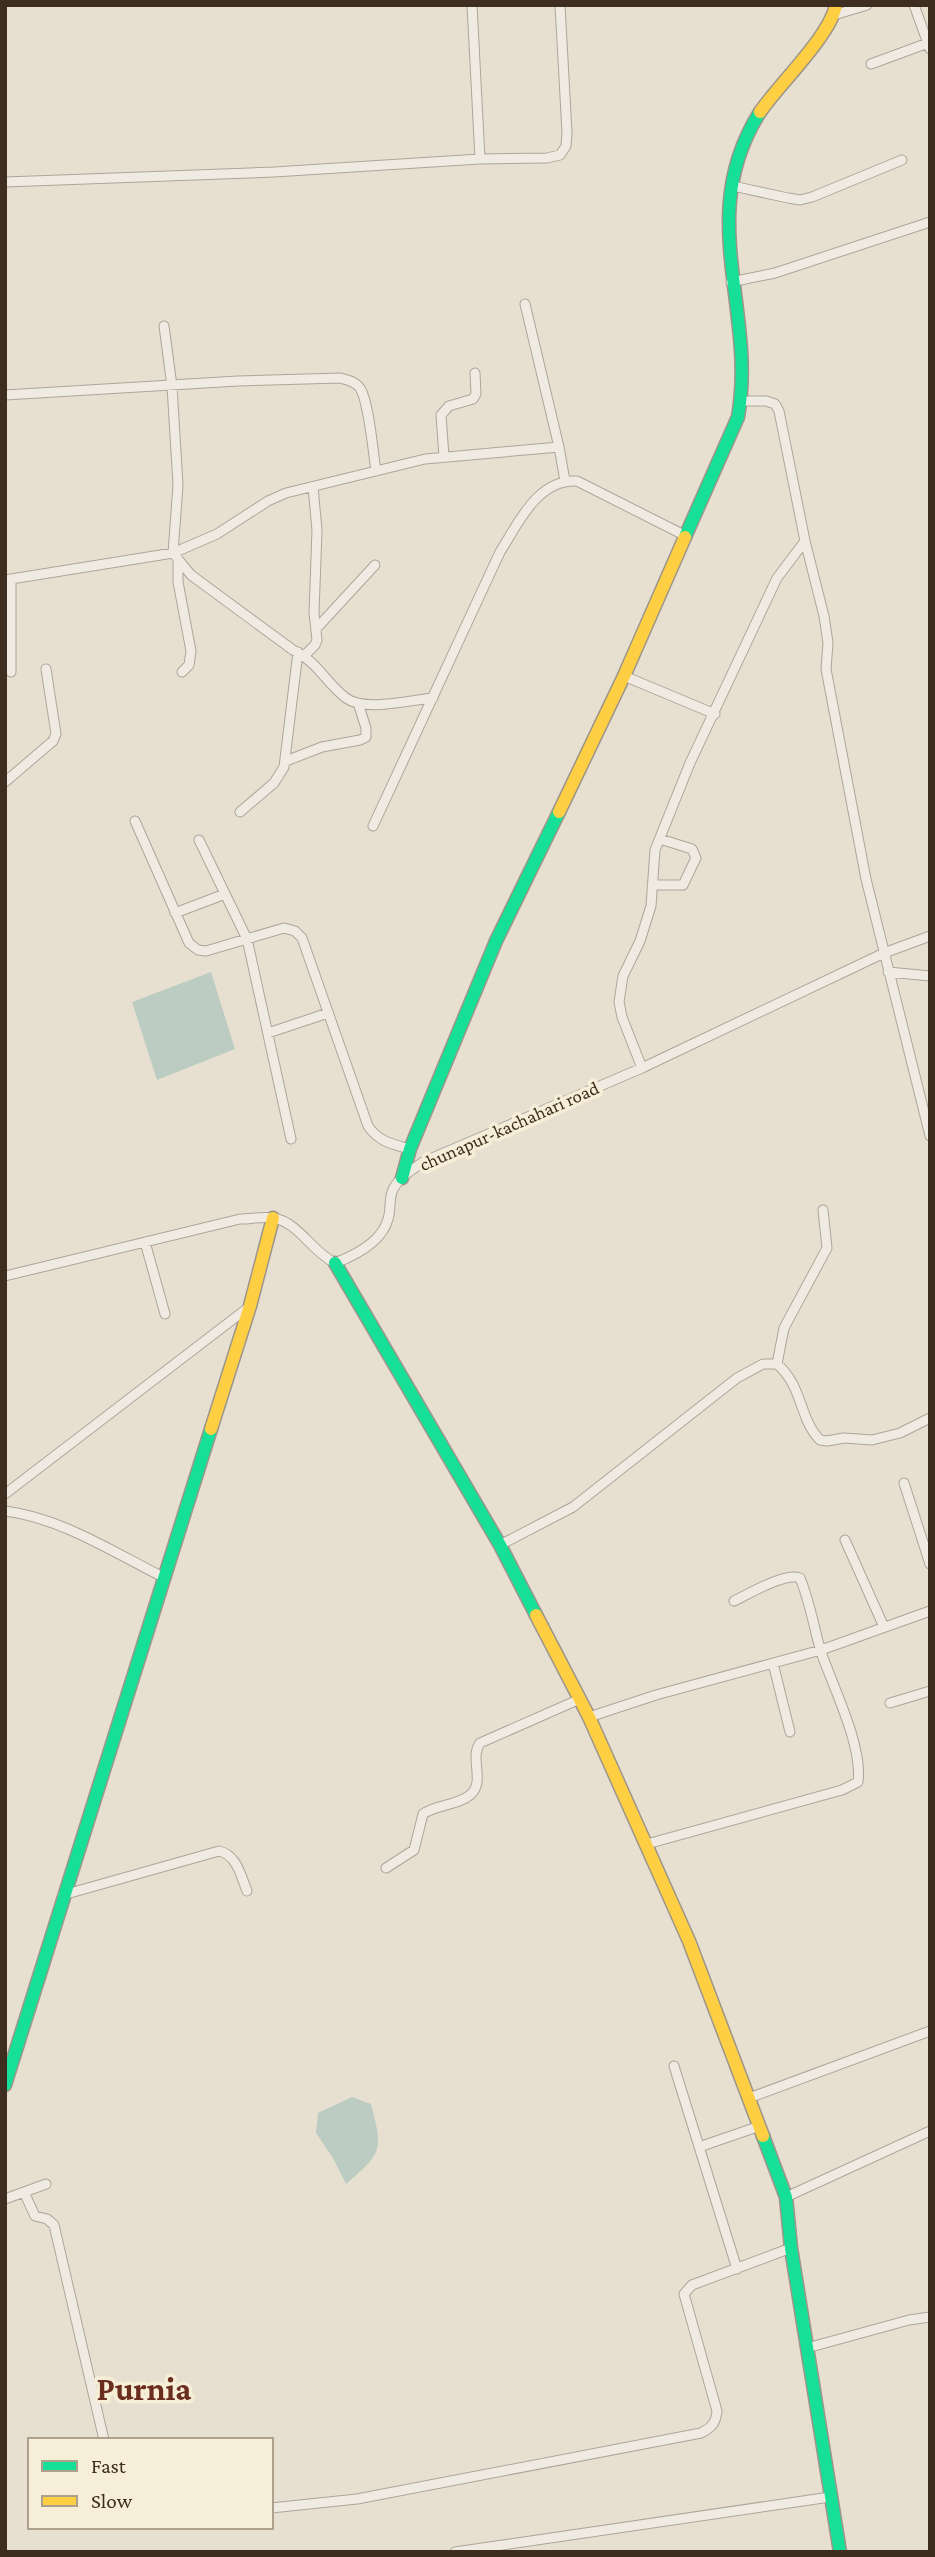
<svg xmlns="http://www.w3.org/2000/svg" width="935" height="2557" font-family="'Crimson Pro',serif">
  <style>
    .water { fill: #bcccc2 }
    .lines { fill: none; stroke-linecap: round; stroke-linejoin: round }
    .street-casing { stroke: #ada599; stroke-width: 11 }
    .fast-casing { stroke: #9c958a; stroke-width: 15 }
    .slow-casing { stroke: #9c958a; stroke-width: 15 }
    .street { stroke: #efebe3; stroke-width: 9 }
    .fast { stroke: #16e098; stroke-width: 12 }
    .slow { stroke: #ffcf43; stroke-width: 12 }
    .labels { text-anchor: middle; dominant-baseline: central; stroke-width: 7; stroke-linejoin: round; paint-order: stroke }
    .street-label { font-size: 19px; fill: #3d2e20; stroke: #f7eed8 }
    .town-label { font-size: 33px; font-weight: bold; fill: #6b2e1e; stroke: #f7eed8 }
  </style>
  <rect width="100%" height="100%" fill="#e7e0d1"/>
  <!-- water -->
  <path class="water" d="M211,972L235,1049L157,1080L132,1002Z
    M352,2097L371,2104C383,2150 383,2152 346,2184L333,2158L316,2133L318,2113Z"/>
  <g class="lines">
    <defs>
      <path id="street" d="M472,5L480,159
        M914,5L930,49
        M834,15L867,5
        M871,64L928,43
        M5,182L274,172L480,159L547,158L560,155L566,146L567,133L560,5
        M733,186L788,198L800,200L812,197L902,160
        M731,282L775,273L930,222
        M525,304L559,447L565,481
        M164,326L172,386L178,485L173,553L191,575L293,650C318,662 326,683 346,698C364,712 411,700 433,698
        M5,395L238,381L340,378C347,380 355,381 360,388C369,402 373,452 376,471
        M742,401H766L775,404L779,411L805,541L824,616L828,643L826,669L866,879L930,1136
        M444,457L441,415L449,406L473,399L476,394L475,373
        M178,560V582L191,651L189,665L182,672
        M11,579V672
        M5,580L173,553L217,534L268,501L286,493L425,459L559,447
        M316,629L375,565
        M305,655L315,645L317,640L314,613L317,530L313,487
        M624,676L715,714
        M286,761L322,747L360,740L366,737V728L358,703
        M5,782L53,741L56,734L46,669
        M240,812L274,783L284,767L298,652
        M135,821L189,943L198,950L206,951L284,928L295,931L302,938L368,1126C379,1142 392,1144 410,1149
        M373,826L500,552C518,524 537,479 577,481L684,535
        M199,840L247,939L291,1139
        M652,885H683L696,858L692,849L660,839
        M175,913L225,894
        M888,972L930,976
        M268,1033L328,1013
        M642,1068L622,1017L619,1002L623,976L640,941L651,906L655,850L690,763L777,578L805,541
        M145,1242L165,1314
        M5,1276L240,1219C251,1219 264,1216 274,1218C299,1223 312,1252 335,1263C356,1255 382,1242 388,1219C391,1210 389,1200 392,1192C397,1178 412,1170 423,1162L642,1068L884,953L930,936
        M777,1364L784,1328L827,1248L823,1210
        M904,1483L930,1564
        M5,1494L249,1307
        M5,1511C61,1518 113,1552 163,1577
        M845,1540L884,1627
        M500,1545L573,1507L737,1378L763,1364H777C803,1386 799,1419 820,1440L827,1441L844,1438L872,1440L900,1433L930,1418
        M773,1663L790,1732
        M890,1703L930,1691
        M589,1717L656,1695L821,1650L930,1611
        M647,1844L842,1790L858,1782C863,1746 833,1687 821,1652C814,1628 810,1602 800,1578C785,1572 749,1594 734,1601
        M386,1868L414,1850L423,1814C437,1804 457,1806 470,1795C486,1782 469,1758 480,1743L580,1699
        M63,1895L219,1851C237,1855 241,1876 247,1891
        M674,2066L737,2269
        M749,2098L930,2031
        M699,2147L760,2126
        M24,2192L35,2216L47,2219L54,2225L104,2440
        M786,2197L930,2131
        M5,2199L46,2184
        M807,2348L909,2320L930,2317
        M271,2508L357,2499L701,2433C711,2428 716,2423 717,2411L684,2294L692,2285L791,2248
        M455,2552L830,2497"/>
      <path id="fast" d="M685,537L738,417C757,310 694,216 760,112
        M402,1178L410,1149L496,941L559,812
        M335,1263L500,1545L536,1615
        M5,2085L211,1429
        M763,2136L786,2197L791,2248L840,2552"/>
      <path id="slow" d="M760,112C780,83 830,36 836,5
        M559,812L624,676L685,537
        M211,1429L250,1306L273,1218
        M536,1615L589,1717L689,1941L763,2136"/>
    </defs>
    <!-- street casing -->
    <use href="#street" class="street-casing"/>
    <!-- fast casing -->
    <use href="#fast" class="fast-casing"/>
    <!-- slow casing -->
    <use href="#slow" class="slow-casing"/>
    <!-- street -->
    <use href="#street" class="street"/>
    <!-- fast -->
    <use href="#fast" class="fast"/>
    <!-- slow -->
    <use href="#slow" class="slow"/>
  </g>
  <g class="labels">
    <!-- street labels -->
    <g class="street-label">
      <text transform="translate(509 1126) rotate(-24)">chunapur-kachahari road</text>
    </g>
    <!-- town labels -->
    <g class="town-label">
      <text x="144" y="2388">Purnia</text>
    </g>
  </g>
  <!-- border -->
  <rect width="935" height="2557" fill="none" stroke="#3d2e20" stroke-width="14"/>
  <!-- legend -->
  <rect x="28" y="2438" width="245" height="91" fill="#f7eed8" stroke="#ada18e" stroke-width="2"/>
  <rect x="42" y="2461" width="35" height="10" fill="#16e098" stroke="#ada18e" stroke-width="2"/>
  <text x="91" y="2473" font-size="21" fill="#3d2e20">Fast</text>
  <rect x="42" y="2496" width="35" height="10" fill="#ffcf43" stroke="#ada18e" stroke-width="2"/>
  <text x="91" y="2508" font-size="21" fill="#3d2e20">Slow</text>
</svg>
